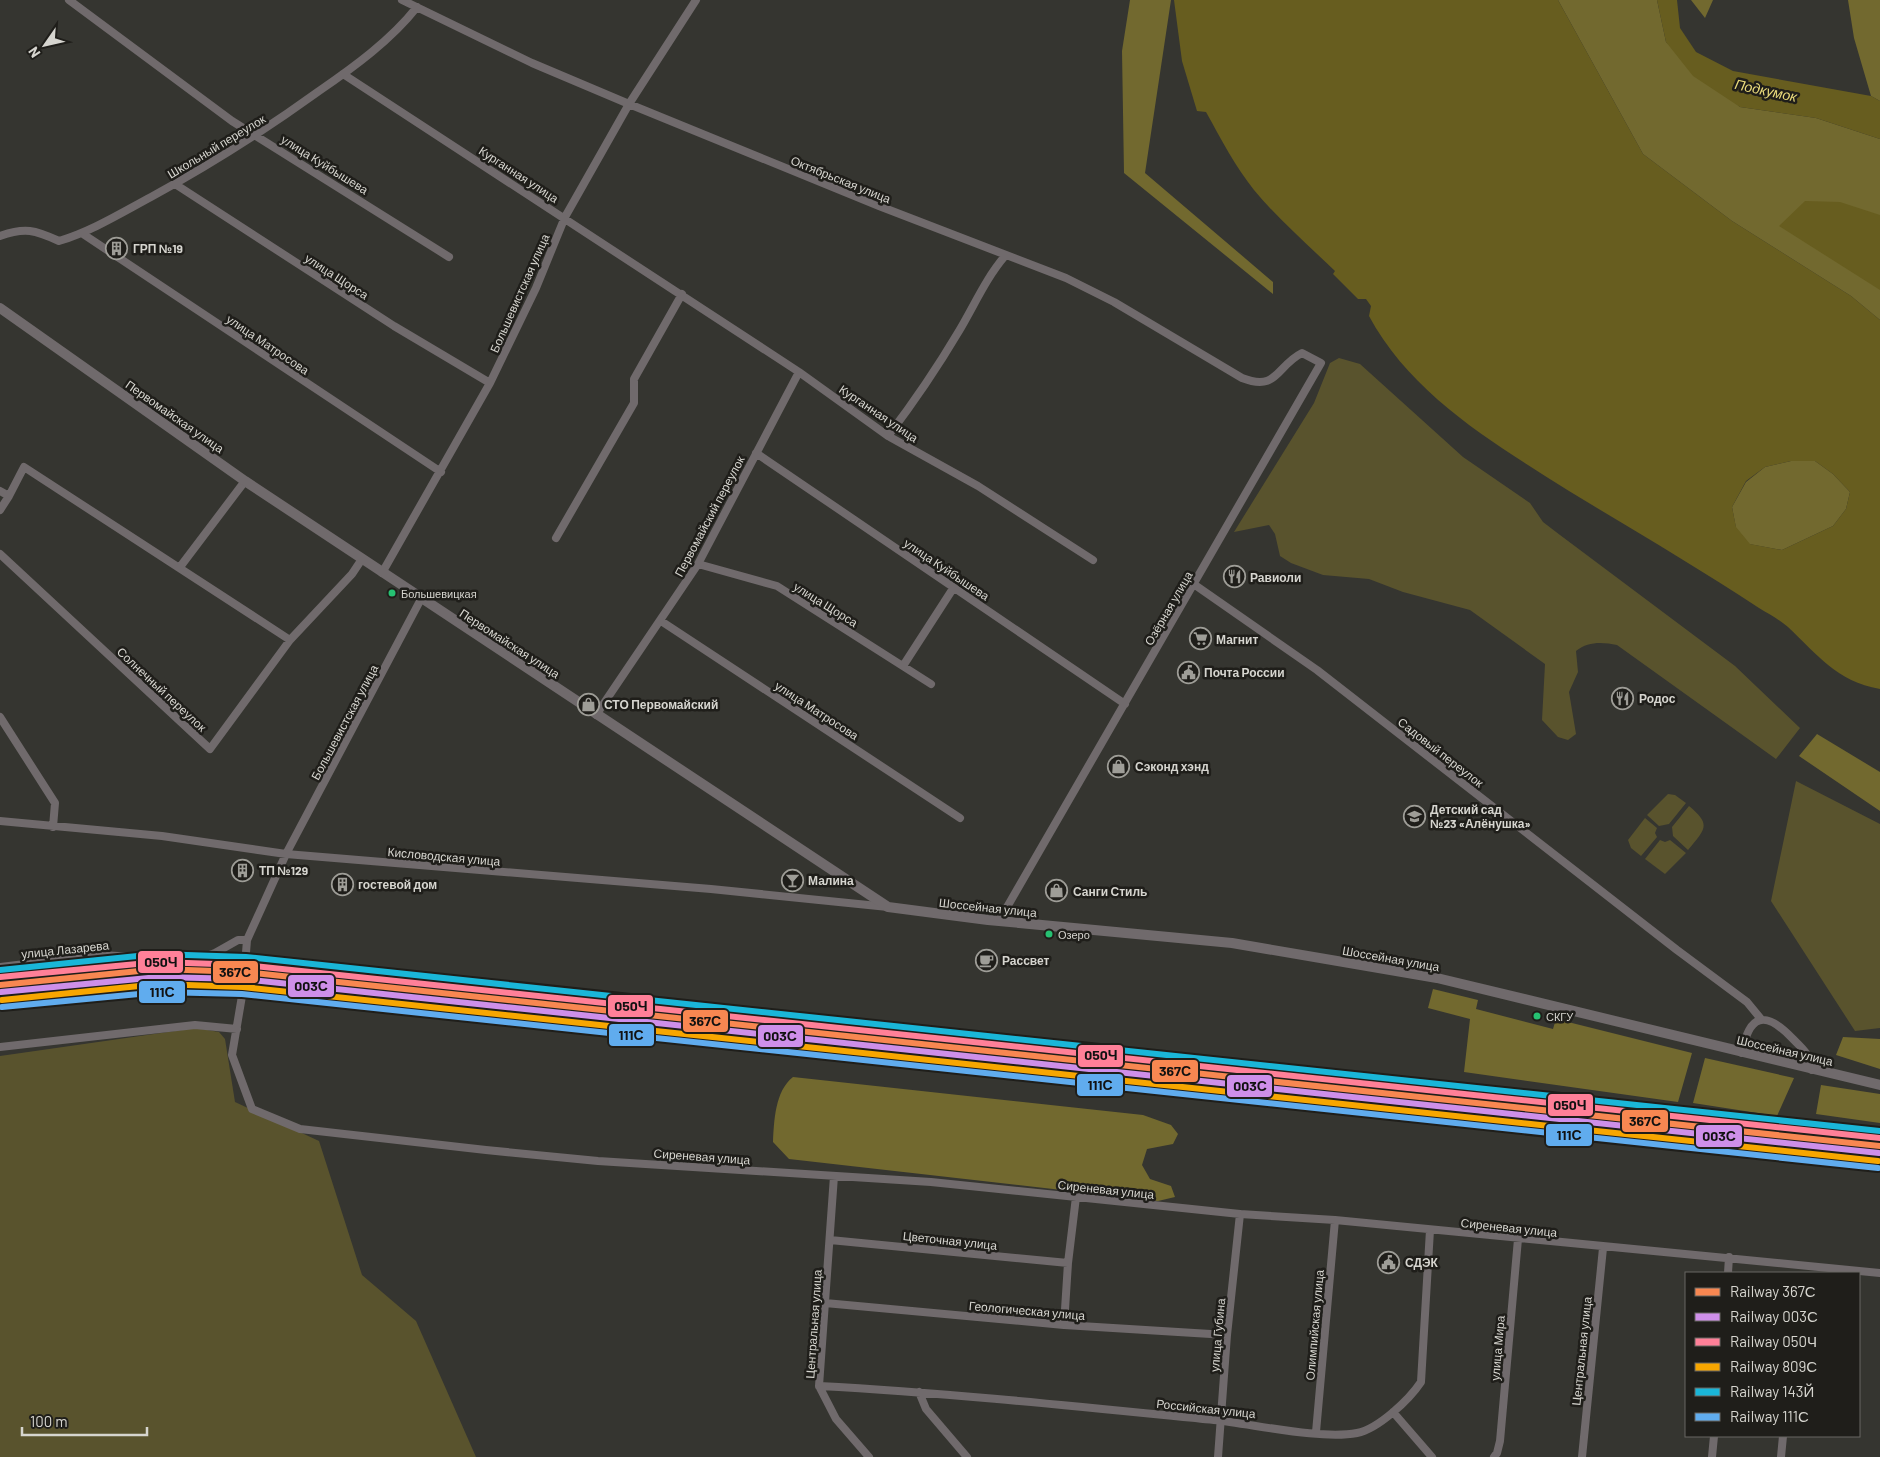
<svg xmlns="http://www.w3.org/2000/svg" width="1880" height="1457" font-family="Barlow,sans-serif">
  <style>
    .green { fill: #59532d }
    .forest { fill: #72692f }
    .water { fill: #675d1f; fill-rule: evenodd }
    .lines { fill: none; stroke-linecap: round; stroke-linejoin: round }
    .minor { stroke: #706a6c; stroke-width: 8 }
    .major { stroke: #706a6c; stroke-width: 10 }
    .rail-1-casing { stroke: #1f1e1a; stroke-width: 10 }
    .rail-2-casing { stroke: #1f1e1a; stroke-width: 10 }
    .rail-3-casing { stroke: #1f1e1a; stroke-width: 10 }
    .rail-4-casing { stroke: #1f1e1a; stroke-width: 10 }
    .rail-5-casing { stroke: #1f1e1a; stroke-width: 10 }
    .rail-6-casing { stroke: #1f1e1a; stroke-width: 10 }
    .rail-1 { stroke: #f88751; stroke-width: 6 }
    .rail-2 { stroke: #ce8fe9; stroke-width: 6 }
    .rail-3 { stroke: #ff8098; stroke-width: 6 }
    .rail-4 { stroke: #f7a600; stroke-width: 6 }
    .rail-5 { stroke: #1ab6d8; stroke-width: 6 }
    .rail-6 { stroke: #60acee; stroke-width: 6 }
    .bus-dot { fill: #26c172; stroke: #1f1e1a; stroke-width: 2 }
    .labels { text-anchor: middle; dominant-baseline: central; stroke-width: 5; stroke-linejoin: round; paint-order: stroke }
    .bus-label { font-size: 11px; fill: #d6d5cf; stroke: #1f1e1a; text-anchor: start }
    .street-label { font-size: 12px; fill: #d6d5cf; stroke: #1f1e1a }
    .poi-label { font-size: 12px; font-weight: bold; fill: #d6d5cf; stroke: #1f1e1a; text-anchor: start }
    .water-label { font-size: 14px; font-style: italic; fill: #eadb7c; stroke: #1f1e1a }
    .line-badge { stroke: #1f1e1a; stroke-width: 2 }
    .pale-badge-label { font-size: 14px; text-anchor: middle; font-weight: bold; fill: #111 }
  </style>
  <rect width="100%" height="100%" fill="#353530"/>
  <!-- green -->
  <path class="green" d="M1339,358L1360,364L1463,457L1530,503L1543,522L1560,535L1735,666L1800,728L1776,759L1617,645C1603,642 1588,641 1576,651L1578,672L1569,692L1576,734L1568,740L1558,737L1542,720L1545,664L1470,610L1403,592L1369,579L1323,575L1291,563L1280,556L1275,534L1269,525L1234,532L1314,403L1330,363Z
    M1796,781L1880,824V1028L1855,1031L1771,901Z
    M1668,794L1675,795L1686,803L1669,824L1659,826L1647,815Z
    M1689,806C1712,825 1705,829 1688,850L1673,836L1672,827Z
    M1645,818L1657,828L1655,833L1657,837L1641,856L1631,848L1628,840Z
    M1660,840L1665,842L1670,840L1686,853L1665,874L1645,859Z
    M196,1028L219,1032L225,1039L235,1102L319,1141L362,1275L416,1321L476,1457H0V1056Z"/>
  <!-- forest -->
  <path class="forest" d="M1130,0H1171L1145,173L1273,282V294L1124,173L1122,51Z
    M1558,0H1657L1666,42L1740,107L1816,118L1880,139V320L1851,296L1732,221L1643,154Z
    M1691,0H1713L1705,18Z
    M1848,0H1880V101L1871,96L1854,38Z
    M1791,461H1815L1833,474L1850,492L1846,509L1833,526L1782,550L1749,544L1736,528L1732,507L1746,482L1765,467Z
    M1817,734L1880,772V811L1799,756Z
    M1433,989L1478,1000L1476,1009L1553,1029L1556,1019L1692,1053L1678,1102L1464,1072L1470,1019L1428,1008Z
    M1843,1037L1880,1039V1069L1836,1055Z
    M1705,1058L1794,1078L1777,1116L1693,1103Z
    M793,1077L1143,1115L1171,1125L1178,1134L1173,1144L1147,1149L1142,1165L1150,1179L1171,1186L1175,1197L1158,1201L789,1159L773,1142C774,1121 775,1091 793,1077Z
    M1821,1085L1880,1094V1123L1816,1114Z"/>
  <!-- water -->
  <path class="water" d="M1174,0H1558L1643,154L1732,221L1851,296L1880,320V689C1836,681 1818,655 1788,627C1780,620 1769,614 1759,608C1697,567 1633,530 1569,491C1495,444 1412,396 1369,316L1371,306L1366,299H1358L1333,274L1335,271C1308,245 1278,219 1254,190C1235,166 1221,139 1206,112L1197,111L1182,61ZM1791,461H1815L1833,474L1850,492L1846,509L1833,526L1782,550L1750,544L1736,527L1732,507L1746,481L1765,467Z
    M1657,0H1677L1680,28L1696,52L1733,71L1871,96L1880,101V139L1816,118L1740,107L1693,76L1666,42Z
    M1805,201L1840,202L1880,215V290L1779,226Z"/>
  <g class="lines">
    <!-- minor -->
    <path class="minor" d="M69,0L232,121L449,257
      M402,0L532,63L629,104L879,206L1066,278L1114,302L1242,378C1278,392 1276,366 1302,353L1321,363L999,921
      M343,74L799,372L888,436L978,486L1093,560
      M175,184L394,326L490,383
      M83,234L441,472
      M0,236C25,227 35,230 59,241C92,231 121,213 151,197C210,165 265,130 319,91C354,67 391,40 417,7
      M888,436C914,402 937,368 959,331C974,306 986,278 1005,256
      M756,453L1125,704
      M0,491L9,496L0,510
      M9,496L24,467L290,640
      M556,538L634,403V379L682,294
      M0,554L210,749L290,640L352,574L362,559
      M698,564L777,586L931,684
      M180,567L245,481
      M382,573L490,383L536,288L565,217L629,104L696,0
      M1195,585L1317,670L1677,950L1747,1002L1761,1019
      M421,599L286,854L247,940L243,990L232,1055L252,1109L300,1129L486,1150L598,1161L931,1182L1240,1214L1335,1220L1880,1273
      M661,621L960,818
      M903,666L954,587
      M596,715L698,564L799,372
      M0,717L55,803L53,827
      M0,821L162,836L286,854L711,889L888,907
      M0,967L99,955L195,960L215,953L238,940H247
      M0,1047L195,1025L237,1029
      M1742,1053C1749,1014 1765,1010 1792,1038C1802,1048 1811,1055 1812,1070
      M834,1176L819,1386L836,1419L869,1457
      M830,1240L1068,1263
      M1728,1273L1729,1257
      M825,1303L1064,1325L1227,1335
      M1064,1325L1068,1263L1076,1197
      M819,1386C951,1393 1083,1407 1214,1420C1253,1424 1321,1440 1357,1433C1378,1429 1409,1400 1421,1382L1430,1230
      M919,1392L926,1409L967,1457
      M1393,1412L1432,1457
      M1316,1432L1335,1220
      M1218,1457L1227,1335L1240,1214
      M1494,1457L1497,1453L1500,1441L1518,1239
      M1582,1457L1603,1248
      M1712,1457L1714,1436
      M1781,1457L1783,1436"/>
    <!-- major -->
    <path class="major" d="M0,308L245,481L888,907L988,920L1232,943L1437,978L1880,1085"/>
    <defs>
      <path id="rail-1" d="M0,985L159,969L244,972L1880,1146"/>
      <path id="rail-2" d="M1,992L159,977L243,979L1879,1153"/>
      <path id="rail-3" d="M0,977L158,962L245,965L1880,1138"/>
      <path id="rail-4" d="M2,1000L159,984L243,987L1878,1161"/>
      <path id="rail-5" d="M0,970L157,954L246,957L1880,1131"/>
      <path id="rail-6" d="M2,1007L160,992L242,994L1878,1168"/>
    </defs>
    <!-- rail-1 casing -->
    <use href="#rail-1" class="rail-1-casing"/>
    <!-- rail-2 casing -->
    <use href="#rail-2" class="rail-2-casing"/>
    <!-- rail-3 casing -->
    <use href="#rail-3" class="rail-3-casing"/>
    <!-- rail-4 casing -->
    <use href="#rail-4" class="rail-4-casing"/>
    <!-- rail-5 casing -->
    <use href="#rail-5" class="rail-5-casing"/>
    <!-- rail-6 casing -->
    <use href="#rail-6" class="rail-6-casing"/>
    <!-- rail-1 -->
    <use href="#rail-1" class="rail-1"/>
    <!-- rail-2 -->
    <use href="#rail-2" class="rail-2"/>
    <!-- rail-3 -->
    <use href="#rail-3" class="rail-3"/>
    <!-- rail-4 -->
    <use href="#rail-4" class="rail-4"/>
    <!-- rail-5 -->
    <use href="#rail-5" class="rail-5"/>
    <!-- rail-6 -->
    <use href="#rail-6" class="rail-6"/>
  </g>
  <!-- icons -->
  <defs>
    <symbol id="building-ring" viewBox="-11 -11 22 22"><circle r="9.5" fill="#1f1e1a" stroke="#9e9d97" stroke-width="1.5"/><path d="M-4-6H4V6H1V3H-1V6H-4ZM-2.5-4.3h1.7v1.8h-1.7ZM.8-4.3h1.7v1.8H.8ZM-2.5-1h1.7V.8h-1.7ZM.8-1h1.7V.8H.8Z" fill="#9e9d97"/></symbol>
    <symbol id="restaurant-ring" viewBox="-11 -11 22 22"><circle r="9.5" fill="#1f1e1a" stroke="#9e9d97" stroke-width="1.5"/><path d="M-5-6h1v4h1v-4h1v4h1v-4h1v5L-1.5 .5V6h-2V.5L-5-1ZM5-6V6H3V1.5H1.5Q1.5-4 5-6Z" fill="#9e9d97"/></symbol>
    <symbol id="supermarket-ring" viewBox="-11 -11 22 22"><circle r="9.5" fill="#1f1e1a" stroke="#9e9d97" stroke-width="1.5"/><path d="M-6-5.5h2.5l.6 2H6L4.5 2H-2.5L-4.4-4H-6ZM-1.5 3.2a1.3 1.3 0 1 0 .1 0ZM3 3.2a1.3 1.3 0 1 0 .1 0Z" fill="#9e9d97"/></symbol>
    <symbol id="civic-ring" viewBox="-11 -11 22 22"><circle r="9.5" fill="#1f1e1a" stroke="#9e9d97" stroke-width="1.5"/><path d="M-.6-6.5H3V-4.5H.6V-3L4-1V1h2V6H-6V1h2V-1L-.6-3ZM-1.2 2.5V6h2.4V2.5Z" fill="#9e9d97"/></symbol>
    <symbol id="shop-ring" viewBox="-11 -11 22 22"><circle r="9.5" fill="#1f1e1a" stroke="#9e9d97" stroke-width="1.5"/><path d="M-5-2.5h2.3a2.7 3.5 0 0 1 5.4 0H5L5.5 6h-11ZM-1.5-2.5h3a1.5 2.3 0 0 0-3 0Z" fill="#9e9d97"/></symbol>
    <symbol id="school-ring" viewBox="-11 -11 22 22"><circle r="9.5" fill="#1f1e1a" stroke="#9e9d97" stroke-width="1.5"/><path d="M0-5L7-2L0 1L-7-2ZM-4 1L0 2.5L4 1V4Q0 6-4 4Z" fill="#9e9d97"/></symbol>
    <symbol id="bar-ring" viewBox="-11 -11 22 22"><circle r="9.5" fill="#1f1e1a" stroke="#9e9d97" stroke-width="1.5"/><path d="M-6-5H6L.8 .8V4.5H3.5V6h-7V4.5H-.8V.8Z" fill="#9e9d97"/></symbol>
    <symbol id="cafe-ring" viewBox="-11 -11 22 22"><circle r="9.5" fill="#1f1e1a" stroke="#9e9d97" stroke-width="1.5"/><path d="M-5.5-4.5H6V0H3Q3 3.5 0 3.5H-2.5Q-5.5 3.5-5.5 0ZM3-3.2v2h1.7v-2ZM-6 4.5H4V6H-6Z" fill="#9e9d97"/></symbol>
  </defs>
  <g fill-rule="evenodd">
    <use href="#building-ring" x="104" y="236" width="25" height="25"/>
    <use href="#restaurant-ring" x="1222" y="564" width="25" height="25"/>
    <use href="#supermarket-ring" x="1188" y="626" width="25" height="25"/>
    <use href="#civic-ring" x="1176" y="660" width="25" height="25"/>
    <use href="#restaurant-ring" x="1610" y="686" width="25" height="25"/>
    <use href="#shop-ring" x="576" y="692" width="25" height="25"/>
    <use href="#shop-ring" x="1106" y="754" width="25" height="25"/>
    <use href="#school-ring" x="1402" y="804" width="25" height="25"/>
    <use href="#building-ring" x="230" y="858" width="25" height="25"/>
    <use href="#bar-ring" x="780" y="868" width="25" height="25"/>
    <use href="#building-ring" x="330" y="872" width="25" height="25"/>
    <use href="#shop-ring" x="1044" y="878" width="25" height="25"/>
    <use href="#cafe-ring" x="974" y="948" width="25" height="25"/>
    <use href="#civic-ring" x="1376" y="1250" width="25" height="25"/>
  </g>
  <!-- markers -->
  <g class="bus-dot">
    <circle cx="392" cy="593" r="4.5"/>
    <circle cx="1049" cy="934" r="4.5"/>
    <circle cx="1537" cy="1016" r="4.5"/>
  </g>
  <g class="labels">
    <!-- bus labels -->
    <g class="bus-label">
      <text x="401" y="593">Большевицкая</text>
      <text x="1058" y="934">Озеро</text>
      <text x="1546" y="1016">СКГУ</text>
    </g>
    <!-- street labels -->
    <g class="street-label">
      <text transform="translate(216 146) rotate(-31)">Школьный переулок</text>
      <text transform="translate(325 164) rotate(32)">улица Куйбышева</text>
      <text transform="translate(519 174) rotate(33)">Курганная улица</text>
      <text transform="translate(841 179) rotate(22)">Октябрьская улица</text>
      <text transform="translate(337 276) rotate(33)">улица Щорса</text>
      <text transform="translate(519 293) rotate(-66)">Большевистская улица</text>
      <text transform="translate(268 344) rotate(34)">улица Матросова</text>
      <text transform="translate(879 413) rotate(34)">Курганная улица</text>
      <text transform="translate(175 416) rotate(35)">Первомайская улица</text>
      <text transform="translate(709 516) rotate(-62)">Первомайский переулок</text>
      <text transform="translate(947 569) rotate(34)">улица Куйбышева</text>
      <text transform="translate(826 604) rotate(32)">улица Щорса</text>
      <text transform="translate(1168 608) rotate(-60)">Озёрная улица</text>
      <text transform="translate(510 643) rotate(33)">Первомайская улица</text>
      <text transform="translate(162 689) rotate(43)">Солнечный переулок</text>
      <text transform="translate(817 710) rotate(33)">улица Матросова</text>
      <text transform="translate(344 722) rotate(-62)">Большевистская улица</text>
      <text transform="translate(1441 752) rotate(38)">Садовый переулок</text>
      <text transform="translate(444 856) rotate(5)">Кисловодская улица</text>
      <text transform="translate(988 907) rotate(6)">Шоссейная улица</text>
      <text transform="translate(65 949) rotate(-6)">улица Лазарева</text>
      <text transform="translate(1391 958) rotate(10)">Шоссейная улица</text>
      <text transform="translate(1785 1050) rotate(13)">Шоссейная улица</text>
      <text transform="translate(702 1156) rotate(4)">Сиреневая улица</text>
      <text transform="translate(1106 1189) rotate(6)">Сиреневая улица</text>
      <text transform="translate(1509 1227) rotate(6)">Сиреневая улица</text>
      <text transform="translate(950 1240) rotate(6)">Цветочная улица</text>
      <text transform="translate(1027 1310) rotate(5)">Геологическая улица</text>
      <text transform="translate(813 1324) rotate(-86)">Центральная улица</text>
      <text transform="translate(1314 1325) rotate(-85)">Олимпийская улица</text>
      <text transform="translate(1217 1335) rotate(-85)">улица Губина</text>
      <text transform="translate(1497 1348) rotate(-85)">улица Мира</text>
      <text transform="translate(1581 1351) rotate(-84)">Центральная улица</text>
      <text transform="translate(1206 1408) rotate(6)">Российская улица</text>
    </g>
    <!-- poi labels -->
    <g class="poi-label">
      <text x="133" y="248">ГРП №19</text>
      <text x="1250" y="577">Равиоли</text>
      <text x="1216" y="639">Магнит</text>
      <text x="1204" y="672">Почта России</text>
      <text x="1639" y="698">Родос</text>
      <text x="604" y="704">СТО Первомайский</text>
      <text x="1135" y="766">Сэконд хэнд</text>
      <text x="1430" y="809">Детский сад<tspan x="1430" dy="14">№23 «Алёнушка»</tspan></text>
      <text x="259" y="870">ТП №129</text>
      <text x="808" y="880">Малина</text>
      <text x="358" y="884">гостевой дом</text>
      <text x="1073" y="891">Санги Стиль</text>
      <text x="1002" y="960">Рассвет</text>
      <text x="1405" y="1262">СДЭК</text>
    </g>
    <!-- water labels -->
    <g class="water-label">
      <text transform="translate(1766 90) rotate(12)">Подкумок</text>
    </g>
  </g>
  <g class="line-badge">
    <rect x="137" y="950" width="47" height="24" rx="5" fill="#ff8098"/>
    <rect x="212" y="960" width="47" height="24" rx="5" fill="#f88751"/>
    <rect x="287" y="974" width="48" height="24" rx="5" fill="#ce8fe9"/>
    <rect x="138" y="980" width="48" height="24" rx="5" fill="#60acee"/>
    <rect x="607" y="994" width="47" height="24" rx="5" fill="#ff8098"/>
    <rect x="682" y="1009" width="47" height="24" rx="5" fill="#f88751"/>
    <rect x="608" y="1023" width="47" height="24" rx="5" fill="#60acee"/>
    <rect x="757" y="1024" width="47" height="24" rx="5" fill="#ce8fe9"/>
    <rect x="1077" y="1044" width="47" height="24" rx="5" fill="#ff8098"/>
    <rect x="1151" y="1059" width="48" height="24" rx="5" fill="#f88751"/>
    <rect x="1076" y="1073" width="48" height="24" rx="5" fill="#60acee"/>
    <rect x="1226" y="1074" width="47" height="24" rx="5" fill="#ce8fe9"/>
    <rect x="1547" y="1093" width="47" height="24" rx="5" fill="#ff8098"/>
    <rect x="1621" y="1109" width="48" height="24" rx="5" fill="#f88751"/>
    <rect x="1545" y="1123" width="48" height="24" rx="5" fill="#60acee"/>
    <rect x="1695" y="1124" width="48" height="24" rx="5" fill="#ce8fe9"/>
  </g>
  <g class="pale-badge-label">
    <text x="161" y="967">050Ч</text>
    <text x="235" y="977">367С</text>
    <text x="311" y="991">003С</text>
    <text x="162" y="997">111С</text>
    <text x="631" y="1011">050Ч</text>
    <text x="705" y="1026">367С</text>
    <text x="631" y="1040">111С</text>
    <text x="780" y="1041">003С</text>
    <text x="1101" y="1060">050Ч</text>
    <text x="1175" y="1076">367С</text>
    <text x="1100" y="1090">111С</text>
    <text x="1250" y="1091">003С</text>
    <text x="1570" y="1110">050Ч</text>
    <text x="1645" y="1126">367С</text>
    <text x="1569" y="1140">111С</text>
    <text x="1719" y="1141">003С</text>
  </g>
  <!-- legend -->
  <rect x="1685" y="1272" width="175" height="165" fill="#1f1e1a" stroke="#686762"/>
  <rect x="1695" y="1288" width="25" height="8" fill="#f88751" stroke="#686762"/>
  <text x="1730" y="1297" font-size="15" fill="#d6d5cf">Railway 367С</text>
  <rect x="1695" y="1313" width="25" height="8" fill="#ce8fe9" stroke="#686762"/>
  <text x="1730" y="1322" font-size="15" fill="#d6d5cf">Railway 003С</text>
  <rect x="1695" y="1338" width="25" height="8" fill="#ff8098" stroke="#686762"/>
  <text x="1730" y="1347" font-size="15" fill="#d6d5cf">Railway 050Ч</text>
  <rect x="1695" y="1363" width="25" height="8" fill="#f7a600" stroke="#686762"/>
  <text x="1730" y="1372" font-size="15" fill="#d6d5cf">Railway 809С</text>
  <rect x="1695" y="1388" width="25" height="8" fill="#1ab6d8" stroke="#686762"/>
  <text x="1730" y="1397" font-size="15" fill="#d6d5cf">Railway 143Й</text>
  <rect x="1695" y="1413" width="25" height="8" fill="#60acee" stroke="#686762"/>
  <text x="1730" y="1422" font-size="15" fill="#d6d5cf">Railway 111С</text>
  <!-- north arrow -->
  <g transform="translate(45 45) rotate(236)" stroke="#1f1e1a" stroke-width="4" paint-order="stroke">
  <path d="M0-4L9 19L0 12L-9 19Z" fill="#d6d5cf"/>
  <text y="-8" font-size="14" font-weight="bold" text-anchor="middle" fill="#d6d5cf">N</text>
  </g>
  <!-- scale -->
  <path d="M22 1427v8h125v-8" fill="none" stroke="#d6d5cf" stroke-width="2.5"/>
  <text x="30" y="1427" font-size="15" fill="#d6d5cf" stroke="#1f1e1a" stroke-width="4" paint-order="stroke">100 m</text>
</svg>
